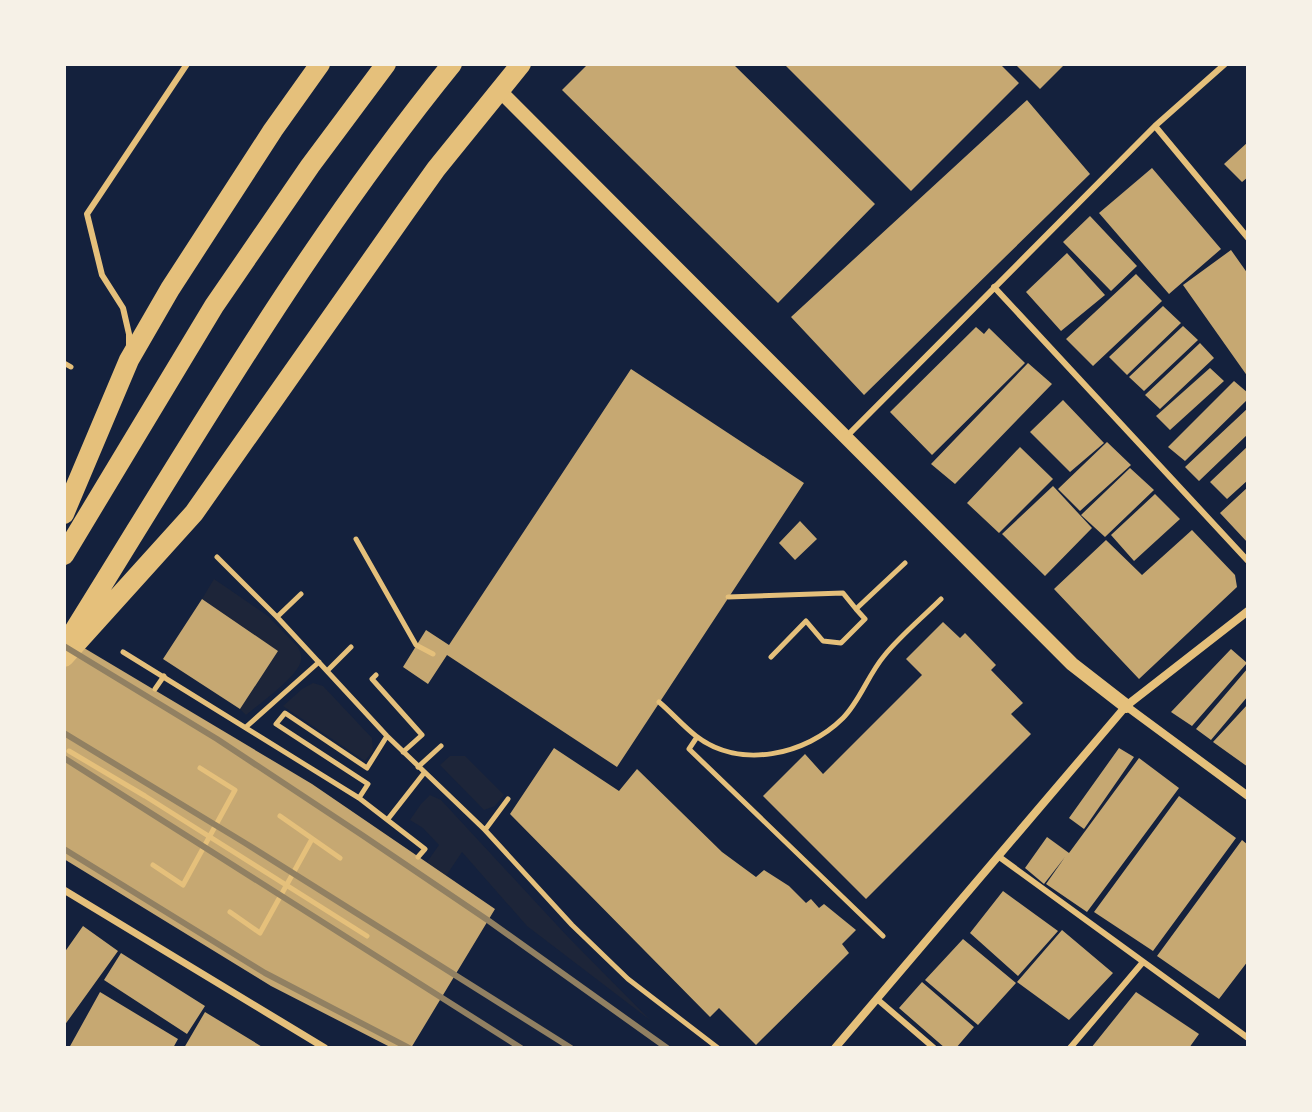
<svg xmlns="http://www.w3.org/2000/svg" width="1312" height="1112" font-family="'DM Sans',sans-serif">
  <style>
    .green { fill: #1d2539 }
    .building { fill: #c6a872 }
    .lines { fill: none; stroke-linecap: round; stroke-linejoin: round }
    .path { stroke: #e5c07b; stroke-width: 5 }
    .service { stroke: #e5c07b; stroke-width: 6 }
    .pedestrian { stroke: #e5c07b; stroke-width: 7 }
    .minor { stroke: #e5c07b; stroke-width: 8 }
    .tertiary { stroke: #e5c07b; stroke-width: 14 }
    .primary { stroke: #e5c07b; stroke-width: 20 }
    .rail { stroke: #918062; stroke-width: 6 }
  </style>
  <rect width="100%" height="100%" fill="#14213d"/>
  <!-- green -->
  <path class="green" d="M214,579L268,616L298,647C300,652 302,654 301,660C300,675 259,704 246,715L240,709L278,651L202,599Z
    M313,683L323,686L372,738L373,751L365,761L283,706L302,689Z
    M450,756H465L504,795L495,806L484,810L440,765Z
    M430,795L441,800L568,937L650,1020L527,926L462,852L446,876L427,862L439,845L423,828L410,820L421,804Z"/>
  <!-- building -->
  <path class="building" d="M588,64H733L875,204L778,303L562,90Z
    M784,64H1000L1019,83L911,191Z
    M1015,64H1065L1040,89Z
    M1027,100L1090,174L864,395L791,317Z
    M1248,142V177L1242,182L1224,164Z
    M1152,168L1221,249L1169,294L1099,213Z
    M1090,216L1137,266L1111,291L1063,242Z
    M1231,250L1248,274V377L1183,285Z
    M1067,253L1105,295L1061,331L1026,292Z
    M1136,274L1162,301L1093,366L1066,339Z
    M1163,306L1181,323L1127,375L1109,357Z
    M1183,326L1198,340L1144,391L1129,377Z
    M976,327L984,334L989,328L1025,363L932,455L890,412Z
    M1200,343L1214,358L1160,409L1145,395Z
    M1028,363L1052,384L955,484L931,464Z
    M1210,368L1224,381L1170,430L1156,416Z
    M631,369L804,483L617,767L447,655L428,684L403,667L426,630L449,645Z
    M1234,381L1248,393V399L1185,461L1168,447Z
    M1063,400L1104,443L1070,472L1030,432Z
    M1248,408V434L1199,481L1185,467Z
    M1107,442L1131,465L1080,511L1058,489Z
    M1248,446V480L1227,499L1210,482Z
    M1020,447L1053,479L999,533L967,503Z
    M1130,468L1154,490L1105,537L1081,515Z
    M1053,486L1092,528L1045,576L1002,534Z
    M1248,487V543L1220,513Z
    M1155,494L1180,519L1134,561L1111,535Z
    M800,521L817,539L795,560L779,543Z
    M1192,530L1235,575L1237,587L1139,679L1054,589L1106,540L1142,575Z
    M202,599L278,651L240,709L163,659Z
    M943,622L960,638L965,633L996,665L991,670L1023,703L1011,714L1031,734L866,899L763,796L805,754L823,774L922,675L906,659Z
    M64,636L312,784L495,909L411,1048H392L271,986L64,859Z
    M1231,649L1247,663L1192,726L1171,712Z
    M1248,668V696L1211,740L1196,729Z
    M1248,704V767L1213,742Z
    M554,748L619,791L637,769L722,852L756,877L764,870L789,886L806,903L811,899L819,908L824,904L856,930L842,944L849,953L756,1045L719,1008L710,1017L510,814Z
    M1119,748L1134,757L1084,829L1069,818Z
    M1139,758L1179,788L1087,912L1046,884L1065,857L1044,884L1025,868L1047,837L1069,853Z
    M1179,796L1236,838L1153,951L1094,912Z
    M1242,840L1248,845V961L1219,999L1157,956Z
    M1003,891L1058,931L1018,976L970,933Z
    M83,926L118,951L64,1026V953Z
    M1062,930L1113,973L1069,1020L1017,982Z
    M963,939L1016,983L978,1025L925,980Z
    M121,953L205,1006L187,1034L104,980Z
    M922,982L974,1027L956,1048H945L899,1008Z
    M100,992L178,1039L173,1048H69Z
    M1136,992L1199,1034L1189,1048H1091Z
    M205,1012L264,1048H184Z"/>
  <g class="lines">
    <!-- path -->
    <path class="path" d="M64,363L71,367
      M356,539L416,645L433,654
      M217,557L277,617L387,736L485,830L572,925L628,979L718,1048
      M728,597L843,593L856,609L905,563
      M277,617L301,594
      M123,652L359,798L425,849L418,857
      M771,657L806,621L823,641L841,643L865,619L856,609
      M327,671L351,647
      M376,675L372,679L422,735L403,752
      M155,689L164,676
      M659,702C672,713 683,726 696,736C740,770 806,755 843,718C860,701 868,675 884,656C900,636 922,618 941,599
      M246,727L319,662
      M697,737L689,749L883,936
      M69,751L145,796L367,936
      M418,767L441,746
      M359,798L368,784L276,724L285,713L367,768L387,736
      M280,816L340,858
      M388,819L424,773
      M485,830L508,799
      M153,865L183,885L235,790L200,768
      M230,912L260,933L312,839"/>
    <!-- service -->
    <path class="service" d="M1155,126L1248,238
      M994,287L1248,561
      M129,349V334L123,308L102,275L87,214L187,64
      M846,437L1155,126L1225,64
      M998,856L1248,1038
      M877,999L934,1048
      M1070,1048L1143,962"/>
    <!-- pedestrian -->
    <path class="pedestrian" d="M64,890L325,1048"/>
    <!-- minor -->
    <path class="minor" d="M1126,706L1248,796
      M835,1048L1126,706L1248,611"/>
    <!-- tertiary -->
    <path class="tertiary" d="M499,90L1072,664L1126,706"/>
    <!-- primary -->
    <path class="primary" d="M64,514L129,360L170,289L273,130L320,64
      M64,555L214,306L310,166L386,64
      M72,634C193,440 308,241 452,64
      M64,657L194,513L406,211L436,169L521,64"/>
    <!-- rail -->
    <path class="rail" d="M64,646L217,739L362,835L489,921L667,1048
      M64,733L245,843L571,1048
      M64,758L521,1048
      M64,849L265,973L409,1048"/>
  </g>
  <!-- border -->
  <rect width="1312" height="1112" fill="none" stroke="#f6f1e7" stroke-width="132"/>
</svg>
